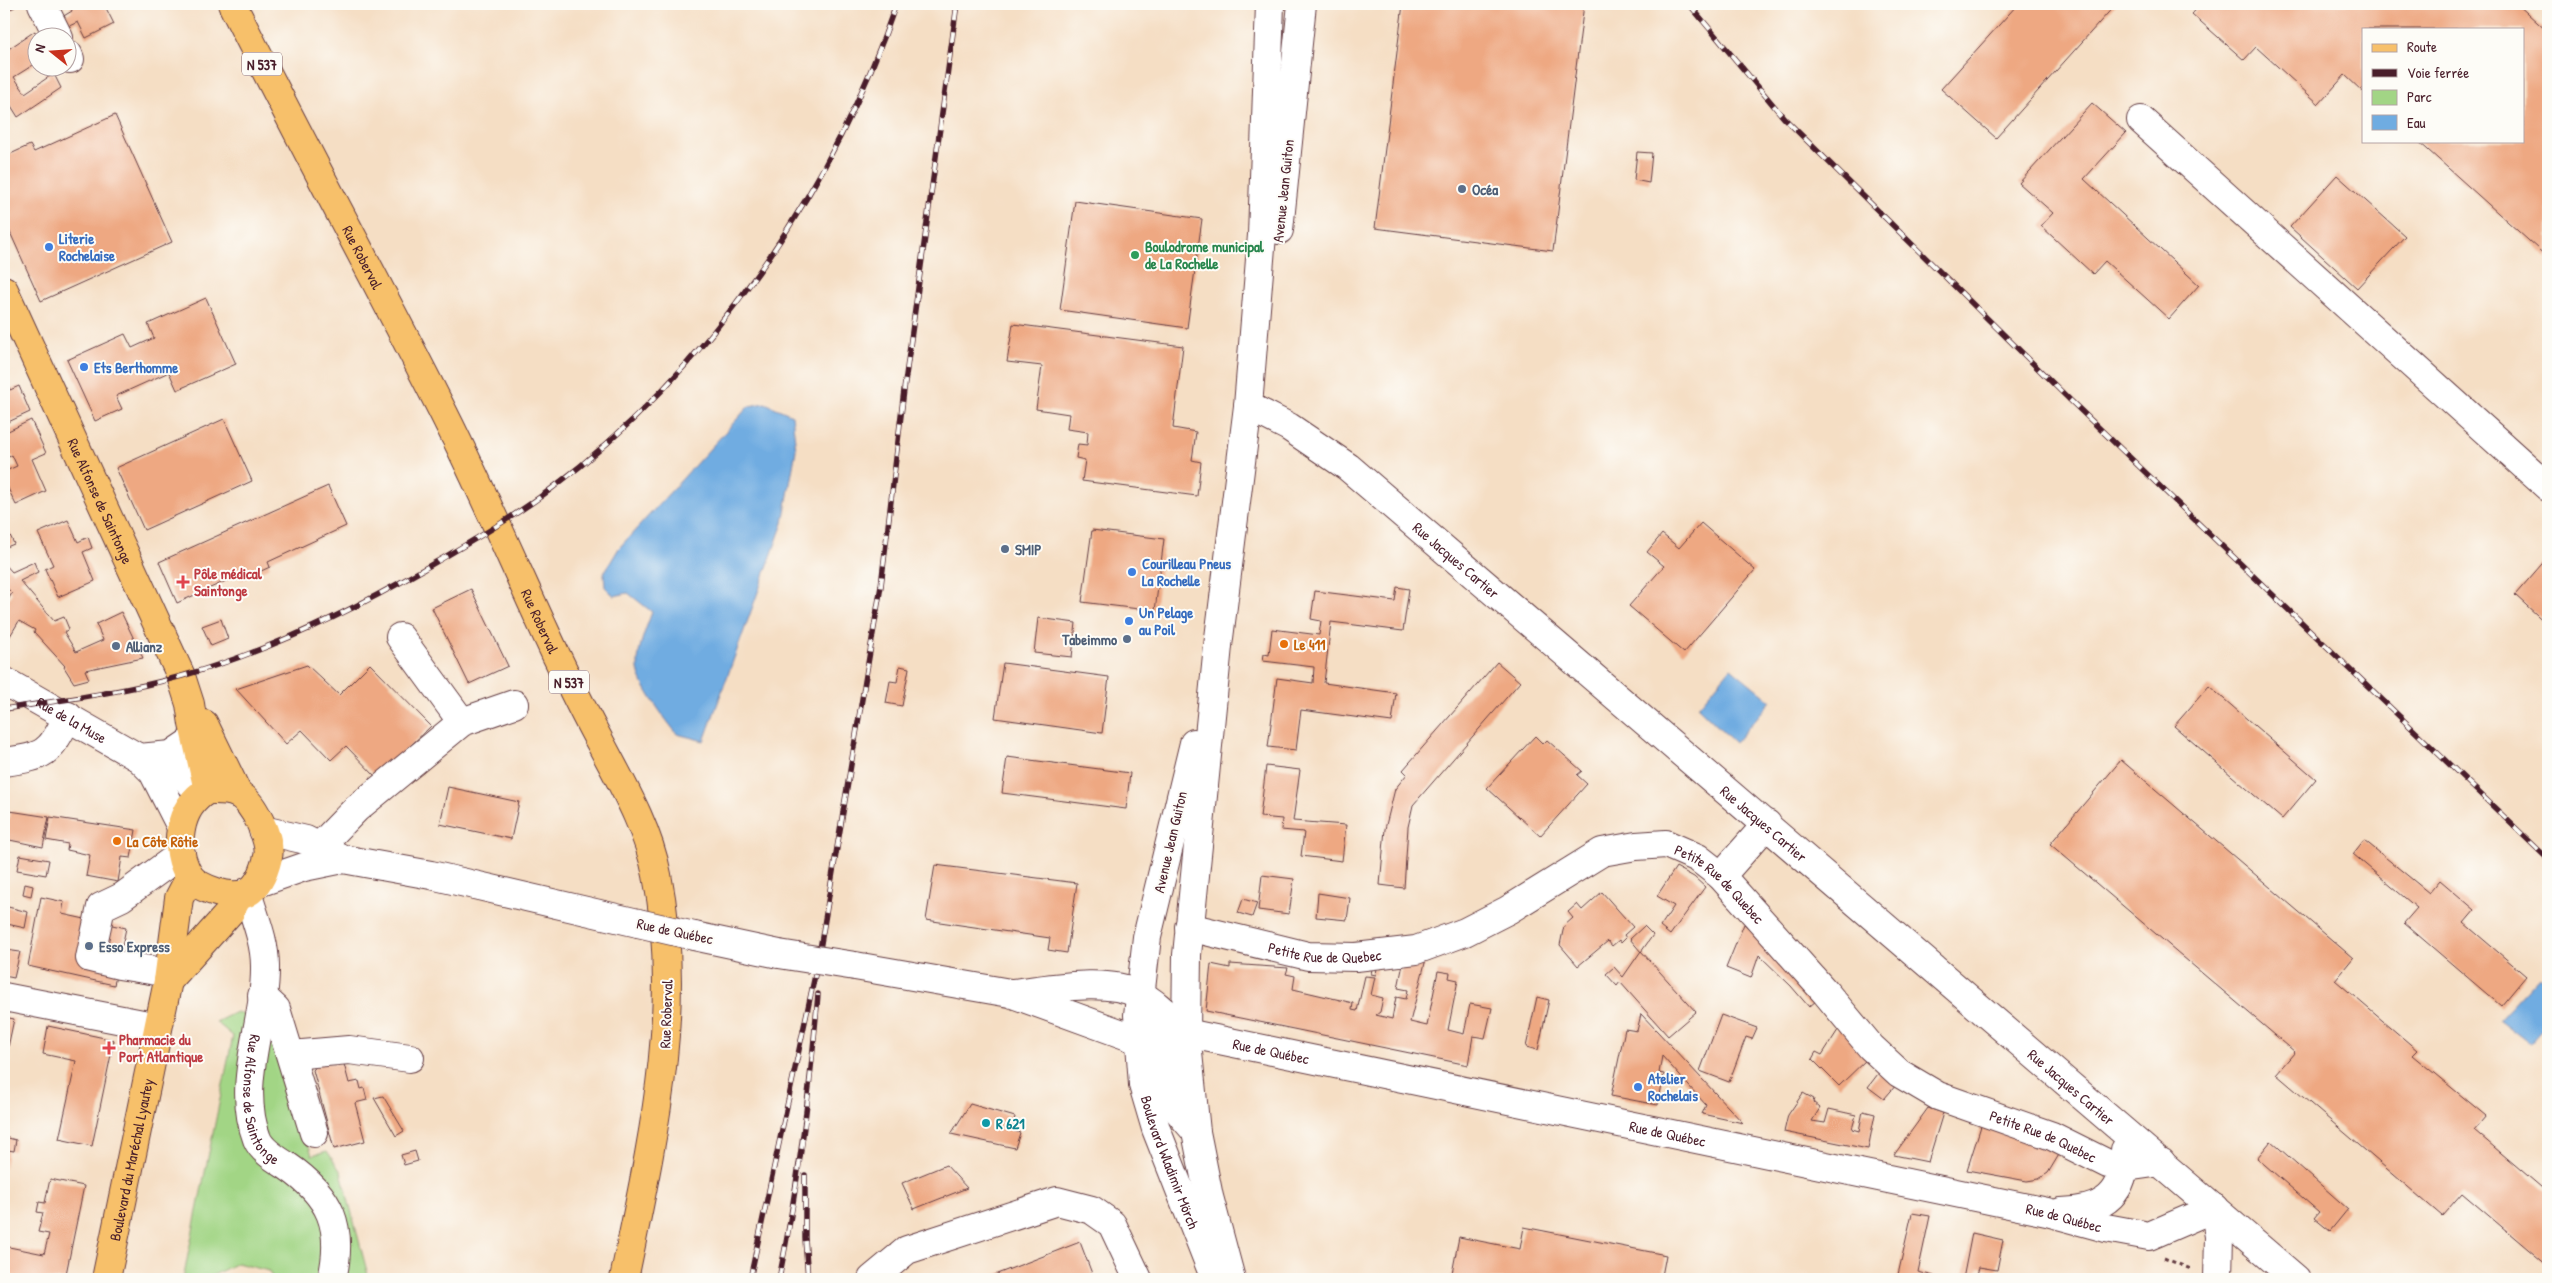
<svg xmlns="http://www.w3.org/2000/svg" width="2552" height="1283" font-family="'Patrick Hand',sans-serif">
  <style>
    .green { fill: #a2d585; stroke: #767a58 }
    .water { fill: #6face1; stroke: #5c6686 }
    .building { fill: #eea882 }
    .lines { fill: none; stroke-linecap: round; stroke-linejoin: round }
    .minor-casing { stroke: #643c42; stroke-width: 30 }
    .major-casing { stroke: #643c42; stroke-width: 30 }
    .path { stroke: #643c42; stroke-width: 3; stroke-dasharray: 4 4; stroke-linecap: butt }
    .minor { stroke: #fff; stroke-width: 28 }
    .major { stroke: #f7c06b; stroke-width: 28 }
    .rail-casing { stroke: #4a1f2b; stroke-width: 5.5 }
    .rail { stroke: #fdfcf7; stroke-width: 4; stroke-dasharray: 11; stroke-linecap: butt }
    .minor-bridge-casing { stroke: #643c42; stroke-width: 30; stroke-linecap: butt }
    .minor-bridge { stroke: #fff; stroke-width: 28 }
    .service-dot { fill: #5c6f8a; stroke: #fdfcf7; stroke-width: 2 }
    .shop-dot { fill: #3f7fe0; stroke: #fdfcf7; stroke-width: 2 }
    .leisure-dot { fill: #2e9e5b; stroke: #fdfcf7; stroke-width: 2 }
    .health-dot { fill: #e0444e; stroke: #fdfcf7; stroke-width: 2 }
    .food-dot { fill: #e8710a; stroke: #fdfcf7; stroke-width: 2 }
    .culture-dot { fill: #0f9aa8; stroke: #fdfcf7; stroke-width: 2 }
    .labels { text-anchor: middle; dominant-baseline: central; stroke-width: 4; stroke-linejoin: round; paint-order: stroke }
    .shield { fill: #fdfcf7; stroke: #806168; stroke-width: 1 }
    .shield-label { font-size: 14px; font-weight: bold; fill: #4a1f2b }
    .service-label { font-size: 15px; font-weight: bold; fill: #4e5e75; stroke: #fdfcf7; text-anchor: start }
    .street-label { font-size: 15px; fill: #4a1f2b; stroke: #fdfcf7 }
    .shop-label { font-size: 15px; font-weight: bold; fill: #366cbe; stroke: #fdfcf7; text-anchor: start }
    .leisure-label { font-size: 15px; font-weight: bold; fill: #27864d; stroke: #fdfcf7; text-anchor: start }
    .health-label { font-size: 15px; font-weight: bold; fill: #be3a42; stroke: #fdfcf7; text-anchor: start }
    .food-label { font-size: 15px; font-weight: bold; fill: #c56008; stroke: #fdfcf7; text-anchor: start }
    .culture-label { font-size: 15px; font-weight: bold; fill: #0d838f; stroke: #fdfcf7; text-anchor: start }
  </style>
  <rect width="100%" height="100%" fill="#fdfcf7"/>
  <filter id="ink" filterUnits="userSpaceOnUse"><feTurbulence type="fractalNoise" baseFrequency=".02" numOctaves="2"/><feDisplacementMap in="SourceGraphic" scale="10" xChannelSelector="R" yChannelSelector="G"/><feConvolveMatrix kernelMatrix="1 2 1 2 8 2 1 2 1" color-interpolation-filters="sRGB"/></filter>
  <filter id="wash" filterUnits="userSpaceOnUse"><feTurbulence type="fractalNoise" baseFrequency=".0096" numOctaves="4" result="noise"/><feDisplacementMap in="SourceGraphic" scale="20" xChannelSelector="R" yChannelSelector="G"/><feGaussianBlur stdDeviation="1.12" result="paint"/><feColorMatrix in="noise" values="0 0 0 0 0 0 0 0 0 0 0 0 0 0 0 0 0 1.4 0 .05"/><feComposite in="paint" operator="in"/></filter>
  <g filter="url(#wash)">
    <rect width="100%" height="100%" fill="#f5dec4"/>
    <!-- green -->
    <path class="green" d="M236,1012L245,1014L270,1031L312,1155L327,1151L341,1172L369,1279H273L269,1271L237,1263L206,1279H183L233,1036L216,1022Z"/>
    <!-- water -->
    <path class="water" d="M765,403L792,415L796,450L783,523L704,741L677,734C666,720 639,685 638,668C637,648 646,629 652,612L628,593L614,596L605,587L604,573L619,548L749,406Z
      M1731,668L1771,701L1735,743L1698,707Z
      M2539,976L2548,985V1023L2530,1043L2499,1019Z"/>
    <g id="blocks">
      <!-- building -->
      <path class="building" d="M4,4H14L15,7L4,12Z
        M69,4H104L114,24L86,38L78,22L67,27L62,17L72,11Z
        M1403,4H1584L1553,251L1375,228Z
        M2018,4H2116L1996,138L1941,89Z
        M2201,4H2517L2548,32V258L2418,141H2523V29H2363V92L2345,75L2319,104L2256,47L2244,60L2192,14Z
        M35,31L38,37V62L14,77L25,93L50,76L45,73L42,68H51L61,88L18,117L8,101L4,104V52Z
        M2092,103L2126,133L2084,179L2199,285L2169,319L2105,261L2093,274L2041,226L2053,213L2019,183Z
        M115,115L172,242L41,301L4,219V157L30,145L34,152Z
        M1637,152L1652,153L1649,183L1634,180Z
        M2337,175L2405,236L2357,288L2290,227Z
        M1075,201L1202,219L1187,328L1060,310Z
        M206,298L236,364L177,390L169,372L116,396L122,409L95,421L67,360L125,334L132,348L154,338L148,324Z
        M1013,324L1183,346L1173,428L1196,432L1192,460L1201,462L1197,496L1082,481L1085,460L1076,458L1078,444L1087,445L1088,432L1067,429L1069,414L1036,409L1042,366L1007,362Z
        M4,375L10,390L19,386L30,412L6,423L7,426L4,427Z
        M224,419L252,481L144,530L116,468Z
        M31,420L46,453L32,459L46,491L16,505L4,480V461L8,470L17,466L12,455L9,457L4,446V433Z
        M328,486L346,526L268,562L270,567L241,580L239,575L177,603L159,562Z
        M68,520L78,542L88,537L92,548L83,552L95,581L58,597L45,569L53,565L38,533Z
        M4,522L14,544L4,548Z
        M1701,523L1755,570L1684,653L1629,606L1664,566L1647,552L1662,534L1679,548Z
        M1092,530L1164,539L1155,611L1082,602Z
        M2548,557V625L2515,595Z
        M34,562L38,572L20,581L54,621L64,617L69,629L64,632L76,652L103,640L96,624L121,612L143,658L85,670L89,679L74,683L64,667L65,666L34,632L35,630L19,621L4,646V607L12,593L4,585V563L12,572Z
        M1397,587L1409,589L1403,631L1331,622L1324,683L1396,693L1392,722L1301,710L1296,750L1268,747L1277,678L1313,683L1314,667L1263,661L1264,654L1269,655L1272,629L1319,635L1321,621L1311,619L1315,591L1395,601Z
        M471,589L508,666L469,684L432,608Z
        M1038,618L1076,623L1072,657L1034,653Z
        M221,619L228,639L211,646L202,626Z
        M1497,662L1520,682L1413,805L1408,827L1404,888L1380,885L1385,829L1395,789L1407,774L1403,770Z
        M1003,663L1109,677L1102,733L995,718Z
        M370,664L431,726L377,778L346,746L331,760L302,730L286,744L236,689L307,665L339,695Z
        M900,666L909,668L902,706L886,703L890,681L897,682Z
        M2209,686L2316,779L2282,819L2174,726Z
        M1535,736L1543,744L1547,740L1582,771L1577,775L1587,784L1540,836L1487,788Z
        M1007,757L1130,773L1126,809L1002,793Z
        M2121,760L2353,958L2335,980L2417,1050L2412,1055L2486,1116L2474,1130L2548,1193V1266L2462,1193L2442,1216L2276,1074L2295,1052L2050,844Z
        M1266,766L1300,770L1293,821L1346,825L1342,861L1301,856L1304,832L1281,830L1282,819L1260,817Z
        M448,787L519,802L511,839L440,824Z
        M10,811L49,817L43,847L5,839Z
        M50,817L136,830L131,858L122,857L118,882L86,876L90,855L67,850L68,844L46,840Z
        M2364,840L2429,893L2440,880L2475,910L2464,923L2526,976L2501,1006L2404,923L2417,908L2353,854Z
        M20,855L49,860L46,875L17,870Z
        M935,865L1077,883L1067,953L1048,950L1050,938L926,920Z
        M1676,867L1694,877L1705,887L1670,935L1660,927L1674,906L1657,896Z
        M1262,875L1294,879L1289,914L1258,910Z
        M25,884L33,886L31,896L23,894Z
        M1602,892L1633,927L1624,935L1626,938L1621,943L1619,940L1612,946L1608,941L1578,966L1560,945L1564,926L1573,918L1568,912L1577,904L1582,910Z
        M1318,893L1350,898L1347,920L1316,917Z
        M41,897L64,902L62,914L126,928L114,985L28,966Z
        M1243,899L1257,903L1252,917L1238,913Z
        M4,906L28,912L25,928L7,924L8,921H4Z
        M1744,924L1784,962L1817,1000L1809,1007L1791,986L1759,955L1751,978L1726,968Z
        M1644,926L1653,935L1641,952L1630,939Z
        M6,950L20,952L14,978L4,976Z
        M1641,951L1696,1012L1668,1036L1620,982L1617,986L1606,974L1614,967L1623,977Z
        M1426,959L1410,1022L1427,1026L1438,971L1450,973L1449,978L1458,980L1448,1030L1464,1034L1470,1004L1492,1008L1485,1038L1473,1036L1468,1065L1206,1011L1211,964L1230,968V964L1288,968L1286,974L1295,976L1293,989L1353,1003L1352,1010L1357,1011L1365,976L1375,977L1371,995L1383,998L1380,1012L1376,1015L1392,1019L1396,997L1406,999L1408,990L1398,988L1403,964Z
        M1377,968L1376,975L1371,974L1372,969Z
        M1537,997L1549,1000L1538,1050L1526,1047Z
        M1641,1014L1688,1064L1743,1123L1702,1114L1706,1105L1662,1056L1659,1073L1664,1074L1658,1105L1611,1096L1625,1029L1637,1031Z
        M1721,1015L1757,1028L1752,1039L1746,1037L1729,1082L1700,1071Z
        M4,1017L14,1019L6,1057H4Z
        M48,1026L114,1040L92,1146L59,1139L76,1061L43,1054Z
        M1840,1027L1869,1057L1839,1086L1812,1059L1816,1052L1822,1055Z
        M319,1063L344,1064L349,1083L359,1081L361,1089L364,1088L367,1100L355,1103L365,1141L334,1149L313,1070Z
        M1881,1070L1897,1084L1884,1099L1868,1087Z
        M1803,1093L1814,1099L1813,1102L1820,1108L1812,1121L1825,1123L1829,1109L1856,1115L1852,1129L1859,1131L1863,1111L1875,1114L1868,1149L1784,1132L1788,1115Z
        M383,1096L404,1131L396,1136L374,1098Z
        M970,1104L1015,1117L1012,1130L1020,1133L1015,1148L951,1134Z
        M1928,1108L1943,1113L1928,1162L1894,1155Z
        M1981,1126L2060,1153L2048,1173L2039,1179L2027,1181L1967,1170Z
        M4,1137L16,1140L14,1151L8,1150L5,1169Z
        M2271,1141L2348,1209L2330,1231L2314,1218L2319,1212L2257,1158Z
        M415,1151L418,1161L404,1165L401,1155Z
        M946,1165L967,1188L914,1209L902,1183Z
        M50,1179L84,1186L65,1279H27L4,1274V1246L44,1254L49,1234L38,1232L43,1213L37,1212L39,1202L45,1203Z
        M1912,1213L1930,1216L1918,1272L1934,1276V1279H1897Z
        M1524,1227L1666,1255L1662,1276L1675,1279H1451L1459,1237L1520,1249Z
        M1972,1233L2003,1240L1997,1270L1979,1267L1976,1279H1963Z
        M1080,1242L1094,1279H984Z"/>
    </g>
  </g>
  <g filter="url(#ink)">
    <use href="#blocks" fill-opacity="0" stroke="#643c42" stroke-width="1"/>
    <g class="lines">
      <defs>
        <g id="minor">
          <path d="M42,4L59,38"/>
          <path d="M68,54L70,59"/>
          <path d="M2141,120L2548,487"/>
          <path d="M1279,230L1302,4"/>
          <path id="s1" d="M1248,406L1289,427L1348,467L2296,1279"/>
          <path d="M400,637L462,722"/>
          <path id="s2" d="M4,681L139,758L153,772L181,827"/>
          <path id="s3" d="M1194,743L1147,937L1138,1015L1143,1085L1156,1129L1215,1279"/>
          <path d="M139,758L171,755L196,738"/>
          <path d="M159,758L179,771L201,794"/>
          <path d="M4,762C45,756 49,755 68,716"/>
          <path d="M263,830L306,840L343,859L431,875L638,923"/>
          <path d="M319,847L356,809L462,722L514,704"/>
          <path d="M1721,876L1767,824"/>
          <path d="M258,883L304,867L343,859"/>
          <path id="s4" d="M247,892C254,916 265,941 265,966C266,1023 235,1082 257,1139C262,1151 276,1159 287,1166C331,1196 344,1227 332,1279"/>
          <path id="s5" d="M1189,927L1308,956L1356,957L1416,950L1465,932L1508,910L1602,852L1636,846L1666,844L1698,858L1721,876L1826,993L1871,1047L1899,1073L1938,1096L2052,1136L2108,1164L2126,1167L2161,1162"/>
          <path d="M694,936L779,954"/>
          <path id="s6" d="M855,966L1010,993L1139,1040L1186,1033L2047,1212L2106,1228L2149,1236L2214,1208"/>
          <path d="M169,973L119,965L90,958L101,907L122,897L181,854"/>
          <path d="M1013,993C1050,989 1105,977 1139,994C1156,1002 1172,1020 1186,1033"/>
          <path d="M262,996L276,1009L314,1133"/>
          <path d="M4,997L158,1027"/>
          <path d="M1161,1019C1162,1047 1158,1079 1174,1104C1179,1114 1189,1123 1196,1132"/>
          <path d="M291,1055L349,1050L410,1058"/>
          <path d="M2214,1208L2219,1235L2218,1279"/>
          <path d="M2061,1212C2103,1211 2126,1195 2125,1150"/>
          <path d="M872,1279L907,1250L1057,1201L1092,1210L1112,1224L1138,1279"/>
          <path d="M1231,1279L1209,1197L1196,1132L1186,1033L1187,955L1218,646L1248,406L1262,235L1270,4"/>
        </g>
        <g id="major">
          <path id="s7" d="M232,4C299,138 371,270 439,404C481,486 517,572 556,655C570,684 584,713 600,742C622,784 648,828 657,875C684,1010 651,1147 624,1279"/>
          <path id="s8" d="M4,290L181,676L190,704L193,724L208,790"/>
          <path d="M204,724L238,794"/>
          <path d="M208,790C218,790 229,789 238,794C253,801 272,841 268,857C265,870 259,886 247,893C233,900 199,889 190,877C172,849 178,806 208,790Z"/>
          <path d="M168,981L230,912L239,895"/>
          <path id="s9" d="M106,1279L168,981L179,898L190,877"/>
        </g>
      </defs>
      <!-- minor casing -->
      <use href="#minor" class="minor-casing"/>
      <!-- major casing -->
      <use href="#major" class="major-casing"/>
      <!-- path -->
      <path class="path" d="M2164,1258L2193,1270"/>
      <!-- minor -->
      <use href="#minor" class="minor"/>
      <!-- major -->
      <use href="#major" class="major"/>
      <defs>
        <path id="rail" d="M1689,4L1784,118L2070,400L2548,859
          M4,709C63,700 124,692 182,676C266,652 348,613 424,569C467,544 511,519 551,489C709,371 833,189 896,4
          M805,1175V1238L808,1279
          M750,1279L818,961L881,586L904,390L957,4
          M779,1279C799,1182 810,1092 818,994"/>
      </defs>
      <!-- rail casing -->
      <use href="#rail" class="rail-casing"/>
      <!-- rail -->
      <use href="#rail" class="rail"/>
      <defs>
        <path id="minor-bridge" d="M638,923L694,936
          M779,954L855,966"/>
      </defs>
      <!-- minor-bridge casing -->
      <use href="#minor-bridge" class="minor-bridge-casing"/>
      <!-- minor-bridge -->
      <use href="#minor-bridge" class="minor-bridge"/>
    </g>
  </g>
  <!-- markers -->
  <g class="service-dot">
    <circle cx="1462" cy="189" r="5"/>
    <circle cx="1005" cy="549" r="5"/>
    <circle cx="1127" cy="639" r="5"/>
    <circle cx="116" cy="646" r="5"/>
    <circle cx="89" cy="946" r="5"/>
  </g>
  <g class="shop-dot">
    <circle cx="49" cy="247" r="5"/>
    <circle cx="84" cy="367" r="5"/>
    <circle cx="1132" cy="572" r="5"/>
    <circle cx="1129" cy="621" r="5"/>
    <circle cx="1638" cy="1087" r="5"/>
  </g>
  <circle class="leisure-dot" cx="1135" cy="255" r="5"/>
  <g class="health-dot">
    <path d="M180.5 574.5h5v5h5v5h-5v5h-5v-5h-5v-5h5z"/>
    <path d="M106.5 1040.5h5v5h5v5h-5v5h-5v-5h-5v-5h5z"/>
  </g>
  <g class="food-dot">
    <circle cx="1284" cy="644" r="5"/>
    <circle cx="117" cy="841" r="5"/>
  </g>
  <circle class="culture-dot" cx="986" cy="1123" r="5"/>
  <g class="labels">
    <!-- shield labels -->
    <g class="shield">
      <rect x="242" y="52.5" width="40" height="23" rx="4"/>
      <rect x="549" y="670.5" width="40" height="23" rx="4"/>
    </g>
    <g class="shield-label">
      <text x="262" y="64">N 537</text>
      <text x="569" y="682">N 537</text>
    </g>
    <!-- service labels -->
    <g class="service-label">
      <text x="1472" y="189">Océa</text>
      <text x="1015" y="549">SMIP</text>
      <text x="1117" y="639" text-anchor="end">Tabeimmo</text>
      <text x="126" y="646">Allianz</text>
      <text x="99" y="946">Esso Express</text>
    </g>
    <!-- street labels -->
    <g class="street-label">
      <text transform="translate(1283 191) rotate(-84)">Avenue Jean Guiton</text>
      <text stroke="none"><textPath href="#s7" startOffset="285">Rue Roberval</textPath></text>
      <text stroke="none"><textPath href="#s8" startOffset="232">Rue Alfonse de Saintonge</textPath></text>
      <text stroke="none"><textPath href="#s1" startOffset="260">Rue Jacques Cartier</textPath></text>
      <text stroke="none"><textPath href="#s7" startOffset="690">Rue Roberval</textPath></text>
      <text stroke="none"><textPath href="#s2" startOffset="78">Rue de la Muse</textPath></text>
      <text stroke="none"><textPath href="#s1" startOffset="665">Rue Jacques Cartier</textPath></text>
      <text transform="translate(1170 842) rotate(-77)">Avenue Jean Guiton</text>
      <text stroke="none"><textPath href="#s5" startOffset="574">Petite Rue de Quebec</textPath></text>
      <text transform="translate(675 931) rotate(12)">Rue de Québec</text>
      <text stroke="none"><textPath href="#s5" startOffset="139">Petite Rue de Quebec</textPath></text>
      <text transform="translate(666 1014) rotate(-88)">Rue Roberval</text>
      <text stroke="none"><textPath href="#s6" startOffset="429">Rue de Québec</textPath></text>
      <text stroke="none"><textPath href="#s1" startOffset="1070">Rue Jacques Cartier</textPath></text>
      <text stroke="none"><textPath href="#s4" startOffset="214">Rue Alfonse de Saintonge</textPath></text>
      <text stroke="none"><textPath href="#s6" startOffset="834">Rue de Québec</textPath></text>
      <text stroke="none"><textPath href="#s5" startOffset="994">Petite Rue de Quebec</textPath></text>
      <text stroke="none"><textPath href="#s9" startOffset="122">Boulevard du Maréchal Lyautey</textPath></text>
      <text stroke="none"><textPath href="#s3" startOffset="430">Boulevard Wladimir Mörch</textPath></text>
      <text stroke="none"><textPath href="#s6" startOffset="1239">Rue de Québec</textPath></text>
    </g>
    <!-- shop labels -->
    <g class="shop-label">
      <text x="59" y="238">Literie<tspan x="59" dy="17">Rochelaise</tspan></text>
      <text x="94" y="367">Ets Berthomme</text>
      <text x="1142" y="563">Courilleau Pneus<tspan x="1142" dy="17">La Rochelle</tspan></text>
      <text x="1139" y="612">Un Pelage<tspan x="1139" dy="17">au Poil</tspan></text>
      <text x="1648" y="1078">Atelier<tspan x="1648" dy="17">Rochelais</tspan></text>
    </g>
    <!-- leisure labels -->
    <g class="leisure-label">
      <text x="1145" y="246">Boulodrome municipal<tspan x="1145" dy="17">de La Rochelle</tspan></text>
    </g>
    <!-- health labels -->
    <g class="health-label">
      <text x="194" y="573">Pôle médical<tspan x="194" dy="17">Saintonge</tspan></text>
      <text x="119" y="1039">Pharmacie du<tspan x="119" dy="17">Port Atlantique</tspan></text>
    </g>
    <!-- food labels -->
    <g class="food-label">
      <text x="1294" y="644">Le 411</text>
      <text x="127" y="841">La Côte Rôtie</text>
    </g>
    <!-- culture labels -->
    <g class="culture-label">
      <text x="996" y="1123">R 621</text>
    </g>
  </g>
  <!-- margin -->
  <rect width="2552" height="1283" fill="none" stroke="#fdfcf7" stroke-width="20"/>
  <!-- legend -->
  <rect x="2362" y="28" width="162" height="115" fill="#fdfcf7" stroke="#b5a4a5"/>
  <rect x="2372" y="44" width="25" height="8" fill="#f7c06b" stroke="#b5a4a5"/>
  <text x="2407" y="52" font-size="15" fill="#4a1f2b">Route</text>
  <rect x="2372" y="69" width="25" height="8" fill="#4a1f2b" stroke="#b5a4a5"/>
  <text x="2407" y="78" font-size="15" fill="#4a1f2b">Voie ferrée</text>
  <rect x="2372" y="90" width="25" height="15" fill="#a2d585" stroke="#b5a4a5"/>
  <text x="2407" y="102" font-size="15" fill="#4a1f2b">Parc</text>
  <rect x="2372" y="115" width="25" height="15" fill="#6face1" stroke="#b5a4a5"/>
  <text x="2407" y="128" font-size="15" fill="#4a1f2b">Eau</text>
  <!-- north arrow -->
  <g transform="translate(52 52) rotate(287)"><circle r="24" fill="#fdfcf7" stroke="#b5a4a5"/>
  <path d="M0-4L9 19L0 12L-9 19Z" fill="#c8321e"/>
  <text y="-8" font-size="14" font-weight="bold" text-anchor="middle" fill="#4a1f2b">N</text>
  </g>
</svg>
